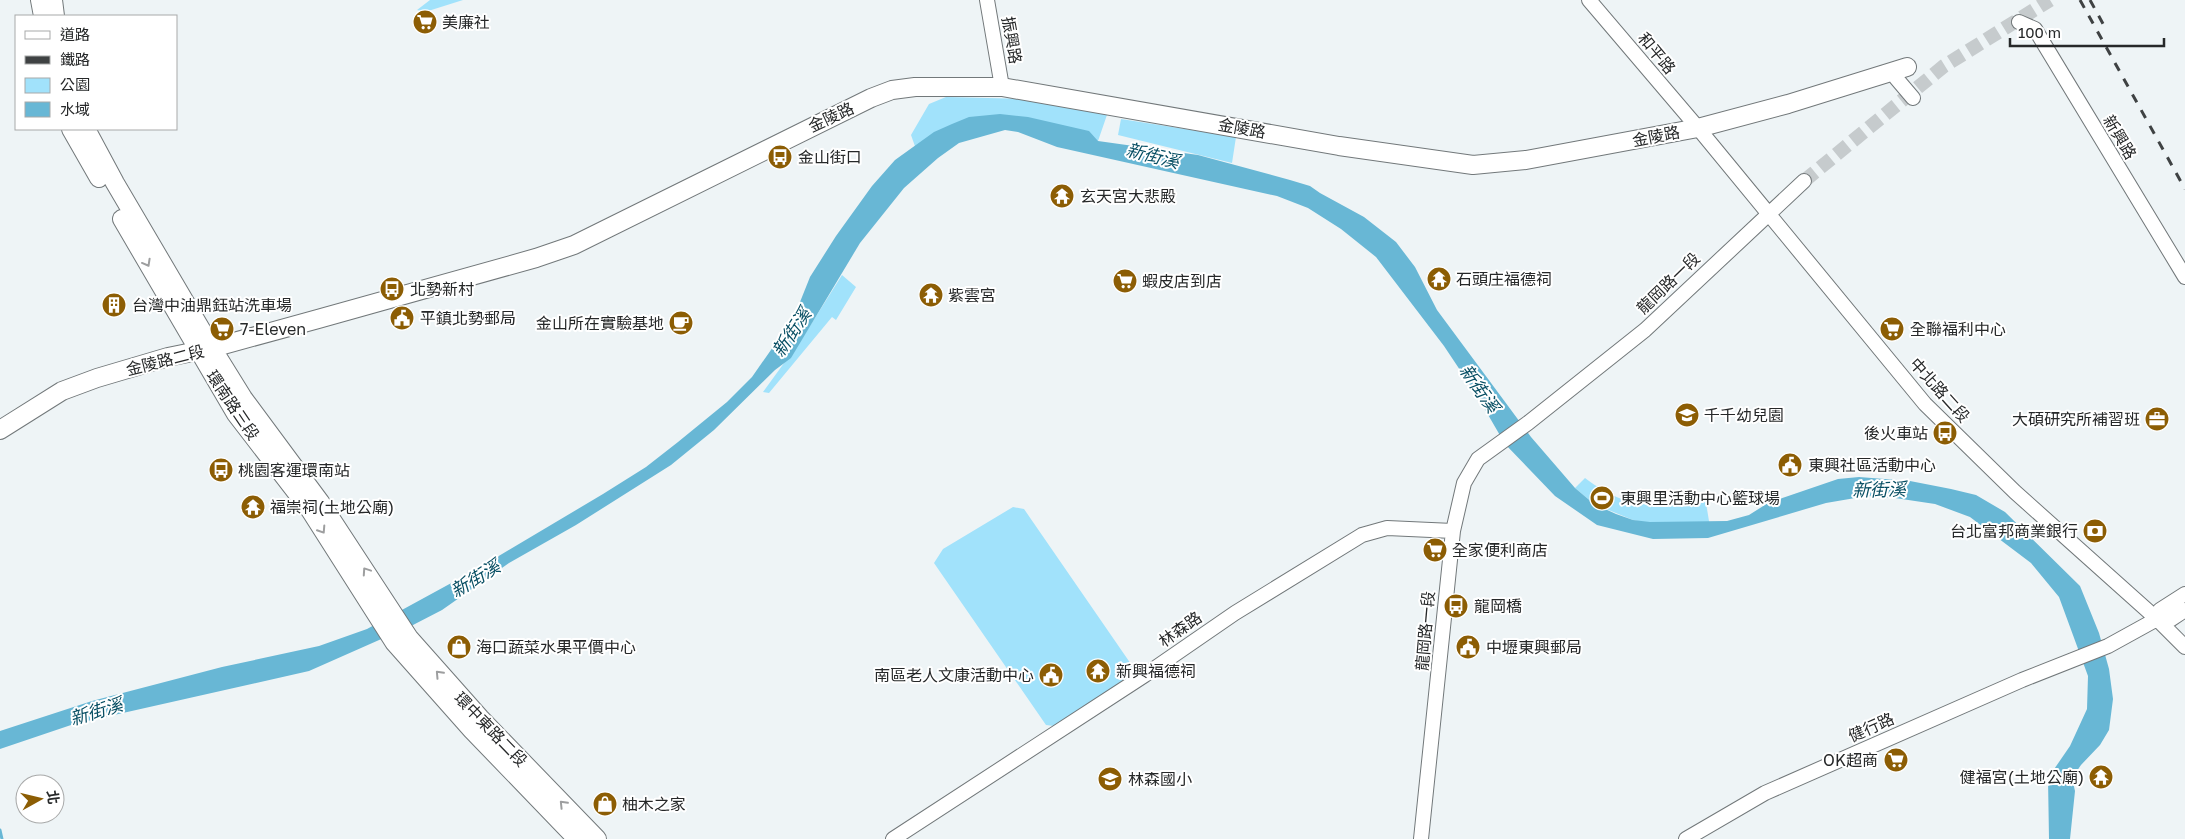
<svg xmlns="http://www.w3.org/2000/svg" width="2185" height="839" font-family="'Golos Text','Noto Sans TC',sans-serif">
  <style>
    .green { fill: #a1e2fb }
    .water { fill: #68b7d5 }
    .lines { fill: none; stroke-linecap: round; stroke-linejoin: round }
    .stream { stroke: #68b7d5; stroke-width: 3 }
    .minor-tunnel { stroke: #c6cbcd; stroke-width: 14; stroke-dasharray: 14 7; stroke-linecap: butt }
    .minor-casing { stroke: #72787a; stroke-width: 16 }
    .major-casing { stroke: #72787a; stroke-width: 20 }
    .minor { stroke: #fff; stroke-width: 14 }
    .major { stroke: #fff; stroke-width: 18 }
    .rail { stroke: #3f4243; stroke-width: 3; stroke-dasharray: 9 9; stroke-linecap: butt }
    .oneway { stroke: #9d9e9f }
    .labels { text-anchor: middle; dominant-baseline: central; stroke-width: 4; stroke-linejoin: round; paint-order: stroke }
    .poi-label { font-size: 16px; fill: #262829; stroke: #fff; text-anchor: start }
    .street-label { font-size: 16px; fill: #262829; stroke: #fff }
    .water-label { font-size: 18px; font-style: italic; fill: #074e63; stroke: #fff }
  </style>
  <rect width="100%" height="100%" fill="#eef4f6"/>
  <!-- green -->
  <path class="green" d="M430,0H463L425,12L417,10Z
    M946,97L1023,99L1108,112L1098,141L1025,121L917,152L911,135L929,104Z
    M1121,119L1236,137L1232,163L1118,135Z
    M842,275L856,287L836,320L832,317L769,393L763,392L803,337Z
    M1585,478C1626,509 1657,510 1705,497L1710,527L1681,531L1633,520L1594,504L1575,488Z
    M1013,507L1024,509L1133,667L1130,677L1054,726L1046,725L934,563L943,549Z"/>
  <!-- water -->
  <path class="water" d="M1000,114L1028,117L1089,131L1098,141L1198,155L1290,180L1310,186L1320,193L1364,217L1396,242L1415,267L1437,310L1531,437L1575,488L1594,504L1616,514L1633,520L1650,522L1727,521L1749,515L1768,503L1838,479L1859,477L1910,481L1951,489L1976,495L2005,512L2080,586L2099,633L2109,669L2113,699L2109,730L2100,745L2081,765L2072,778L2075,791L2070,839H2049L2048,778L2070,746L2087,709L2088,676L2059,597L2031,563L1970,517L1935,504L1895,498L1867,496L1826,503L1708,538L1653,539L1597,525L1555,496L1505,444L1476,394L1444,346L1376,257L1341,229L1308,208L1277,196L1057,147L1018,132L1005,130L959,143L938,158L904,188L860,243L791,358L775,370L714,430L671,465L576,525L509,563L442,610L413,625L309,671L74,724L0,749V731L92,701L222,667L319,646L367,629L477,569L603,494L646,467L678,442L727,402L752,377L794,317L810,277L836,236L872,186L895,160L934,132L952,124L969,117Z"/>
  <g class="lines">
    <!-- stream -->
    <path class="stream" d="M0,830L2,839"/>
    <!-- minor-tunnel -->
    <path class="minor-tunnel" d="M1804,181L1944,66L2050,0"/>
    <defs>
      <path id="minor" d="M987,0L1002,87
        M1589,0L1698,128L1925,404L2015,492L2157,619L2185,647
        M2019,22L2035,29L2185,277
        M1896,78L1913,98
        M2157,619L2160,610L2185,594
        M893,839L1145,675L1235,613L1362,535L1387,528L1453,531
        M1421,839L1453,531L1464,483L1478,459L1528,423L1645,330L1804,181
        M1686,839L1765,793L2022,680L2108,646L2157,619L2170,620L2185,610"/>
      <path id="major" d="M40,0L43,16
        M53,0L55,16
        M71,129L99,178
        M86,129L115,183L212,348L243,398L320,502L409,638L480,718L597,839
        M122,219L236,414L310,510L394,642L472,730L577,839
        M0,430L62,391L97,378L168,357L212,348L318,319L536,258L574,245L871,98L892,90L915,87H1002L1339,146L1473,165L1526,160L1698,128L1788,104L1907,67"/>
    </defs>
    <!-- minor casing -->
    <use href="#minor" class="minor-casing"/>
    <!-- major casing -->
    <use href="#major" class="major-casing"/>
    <!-- minor -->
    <use href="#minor" class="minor"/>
    <!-- major -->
    <use href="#major" class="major"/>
    <!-- rail -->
    <path class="rail" d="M2080,0L2185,189
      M2090,0L2107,31"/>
  </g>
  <!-- one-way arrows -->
  <defs><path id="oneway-chevron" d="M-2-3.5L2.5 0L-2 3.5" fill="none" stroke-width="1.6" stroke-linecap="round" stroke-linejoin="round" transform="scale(1.25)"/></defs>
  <g class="oneway">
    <use href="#oneway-chevron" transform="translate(147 263) rotate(61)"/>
    <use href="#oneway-chevron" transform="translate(322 530) rotate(57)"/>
    <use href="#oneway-chevron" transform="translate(366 571) rotate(-124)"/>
    <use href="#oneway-chevron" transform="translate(439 674) rotate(-133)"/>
    <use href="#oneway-chevron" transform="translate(563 804) rotate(-134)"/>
  </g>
  <!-- icons -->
  <defs>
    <symbol id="supermarket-disc" viewBox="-11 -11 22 22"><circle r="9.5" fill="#8c5d04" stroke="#fff"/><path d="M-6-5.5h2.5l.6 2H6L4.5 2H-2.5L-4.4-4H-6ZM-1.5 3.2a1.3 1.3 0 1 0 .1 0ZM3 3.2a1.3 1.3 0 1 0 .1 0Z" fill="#fff"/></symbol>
    <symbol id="bus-disc" viewBox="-11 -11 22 22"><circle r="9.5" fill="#8c5d04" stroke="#fff"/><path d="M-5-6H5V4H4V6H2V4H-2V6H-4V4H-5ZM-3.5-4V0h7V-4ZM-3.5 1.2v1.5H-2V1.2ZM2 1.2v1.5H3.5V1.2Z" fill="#fff"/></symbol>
    <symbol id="temple-disc" viewBox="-11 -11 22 22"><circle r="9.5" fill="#8c5d04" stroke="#fff"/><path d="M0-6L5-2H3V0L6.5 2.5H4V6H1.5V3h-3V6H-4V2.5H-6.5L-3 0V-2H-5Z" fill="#fff"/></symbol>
    <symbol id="building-disc" viewBox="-11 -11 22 22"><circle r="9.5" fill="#8c5d04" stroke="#fff"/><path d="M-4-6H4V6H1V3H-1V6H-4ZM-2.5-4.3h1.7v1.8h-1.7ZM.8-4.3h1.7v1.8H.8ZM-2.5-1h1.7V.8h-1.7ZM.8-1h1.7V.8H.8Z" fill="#fff"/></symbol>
    <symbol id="civic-disc" viewBox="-11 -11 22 22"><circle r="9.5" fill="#8c5d04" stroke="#fff"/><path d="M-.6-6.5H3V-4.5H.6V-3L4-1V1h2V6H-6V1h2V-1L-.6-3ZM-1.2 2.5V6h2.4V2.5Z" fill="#fff"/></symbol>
    <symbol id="cafe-disc" viewBox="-11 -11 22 22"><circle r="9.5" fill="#8c5d04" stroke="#fff"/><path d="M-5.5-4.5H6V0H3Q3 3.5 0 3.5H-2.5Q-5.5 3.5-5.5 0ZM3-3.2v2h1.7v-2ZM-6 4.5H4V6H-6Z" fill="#fff"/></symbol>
    <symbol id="school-disc" viewBox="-11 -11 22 22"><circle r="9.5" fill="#8c5d04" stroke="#fff"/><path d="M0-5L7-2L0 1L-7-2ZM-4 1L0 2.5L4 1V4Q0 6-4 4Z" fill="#fff"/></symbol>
    <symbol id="office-disc" viewBox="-11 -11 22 22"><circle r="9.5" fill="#8c5d04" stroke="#fff"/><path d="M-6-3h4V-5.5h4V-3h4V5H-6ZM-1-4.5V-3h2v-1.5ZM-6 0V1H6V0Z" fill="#fff"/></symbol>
    <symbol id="stadium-disc" viewBox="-11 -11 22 22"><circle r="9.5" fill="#8c5d04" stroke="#fff"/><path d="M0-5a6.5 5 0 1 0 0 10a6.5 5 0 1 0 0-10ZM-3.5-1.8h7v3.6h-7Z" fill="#fff"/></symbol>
    <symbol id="bank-disc" viewBox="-11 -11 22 22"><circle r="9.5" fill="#8c5d04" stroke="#fff"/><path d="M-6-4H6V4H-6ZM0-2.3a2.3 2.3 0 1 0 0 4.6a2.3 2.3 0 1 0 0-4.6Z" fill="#fff"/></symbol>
    <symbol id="shop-disc" viewBox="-11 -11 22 22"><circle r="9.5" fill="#8c5d04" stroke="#fff"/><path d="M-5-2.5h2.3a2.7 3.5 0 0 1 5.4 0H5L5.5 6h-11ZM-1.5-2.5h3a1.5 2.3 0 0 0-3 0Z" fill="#fff"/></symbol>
  </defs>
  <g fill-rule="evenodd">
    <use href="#supermarket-disc" x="411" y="8" width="28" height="28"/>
    <use href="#bus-disc" x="766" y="143" width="28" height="28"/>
    <use href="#temple-disc" x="1048" y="182" width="28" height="28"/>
    <use href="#temple-disc" x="1425" y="265" width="28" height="28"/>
    <use href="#supermarket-disc" x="1111" y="267" width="28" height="28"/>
    <use href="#bus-disc" x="378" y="275" width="28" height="28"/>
    <use href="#temple-disc" x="917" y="281" width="28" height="28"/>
    <use href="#building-disc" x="100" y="291" width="28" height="28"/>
    <use href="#civic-disc" x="388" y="304" width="28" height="28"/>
    <use href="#cafe-disc" x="667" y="309" width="28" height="28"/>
    <use href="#supermarket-disc" x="208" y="315" width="28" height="28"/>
    <use href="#supermarket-disc" x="1878" y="315" width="28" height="28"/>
    <use href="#school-disc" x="1673" y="401" width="28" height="28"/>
    <use href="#office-disc" x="2143" y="405" width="28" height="28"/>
    <use href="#bus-disc" x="1931" y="419" width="28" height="28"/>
    <use href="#civic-disc" x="1776" y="451" width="28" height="28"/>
    <use href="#bus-disc" x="207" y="456" width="28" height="28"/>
    <use href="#stadium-disc" x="1588" y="484" width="28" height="28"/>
    <use href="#temple-disc" x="239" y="493" width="28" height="28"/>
    <use href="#bank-disc" x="2081" y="517" width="28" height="28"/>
    <use href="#supermarket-disc" x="1421" y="536" width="28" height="28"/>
    <use href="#bus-disc" x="1442" y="592" width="28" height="28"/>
    <use href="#shop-disc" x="445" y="633" width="28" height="28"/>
    <use href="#civic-disc" x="1454" y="633" width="28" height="28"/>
    <use href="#temple-disc" x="1084" y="657" width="28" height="28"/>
    <use href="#civic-disc" x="1037" y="661" width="28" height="28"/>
    <use href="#supermarket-disc" x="1882" y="746" width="28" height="28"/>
    <use href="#temple-disc" x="2087" y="763" width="28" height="28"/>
    <use href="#school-disc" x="1096" y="765" width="28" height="28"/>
    <use href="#shop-disc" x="591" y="790" width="28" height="28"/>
  </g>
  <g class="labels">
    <!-- poi labels -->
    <g class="poi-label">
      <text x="442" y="22">美廉社</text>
      <text x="798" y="157">金山街口</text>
      <text x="1080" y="196">玄天宮大悲殿</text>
      <text x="1456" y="279">石頭庄福德祠</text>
      <text x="1142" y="281">蝦皮店到店</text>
      <text x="410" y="289">北勢新村</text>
      <text x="948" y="295">紫雲宮</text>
      <text x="132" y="305">台灣中油鼎鈺站洗車場</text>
      <text x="420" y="318">平鎮北勢郵局</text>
      <text x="664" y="323" text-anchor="end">金山所在實驗基地</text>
      <text x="240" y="329">7-Eleven</text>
      <text x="1910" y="329">全聯福利中心</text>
      <text x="1704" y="415">千千幼兒園</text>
      <text x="2140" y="419" text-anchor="end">大碩研究所補習班</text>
      <text x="1928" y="433" text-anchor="end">後火車站</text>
      <text x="1808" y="465">東興社區活動中心</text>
      <text x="238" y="470">桃園客運環南站</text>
      <text x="1620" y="498">東興里活動中心籃球場</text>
      <text x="270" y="507">福崇祠(土地公廟)</text>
      <text x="2078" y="531" text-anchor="end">台北富邦商業銀行</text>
      <text x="1452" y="550">全家便利商店</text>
      <text x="1474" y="606">龍岡橋</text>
      <text x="476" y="647">海口蔬菜水果平價中心</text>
      <text x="1486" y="647">中壢東興郵局</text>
      <text x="1116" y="671">新興福德祠</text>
      <text x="1034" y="675" text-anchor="end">南區老人文康活動中心</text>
      <text x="1878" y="760" text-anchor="end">OK超商</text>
      <text x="2084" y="777" text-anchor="end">健福宮(土地公廟)</text>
      <text x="1128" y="779">林森國小</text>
      <text x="622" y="804">柚木之家</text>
    </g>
    <!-- street labels -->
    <g class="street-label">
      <text transform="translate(1012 40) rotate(80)">振興路</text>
      <text transform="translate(1657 53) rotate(50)">和平路</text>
      <text transform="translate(831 117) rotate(-25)">金陵路</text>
      <text transform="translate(1242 128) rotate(10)">金陵路</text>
      <text transform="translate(1656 136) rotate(-11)">金陵路</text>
      <text transform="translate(2120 137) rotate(59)">新興路</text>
      <text transform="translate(1668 283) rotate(-44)">龍岡路一段</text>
      <text transform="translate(165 360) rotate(-14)">金陵路二段</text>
      <text transform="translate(1940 390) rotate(48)">中北路二段</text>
      <text transform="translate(233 405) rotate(56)">環南路三段</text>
      <text transform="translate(1180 629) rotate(-35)">林森路</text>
      <text transform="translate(1425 631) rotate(-85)">龍岡路一段</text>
      <text transform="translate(1871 727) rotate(-24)">健行路</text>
      <text transform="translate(491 729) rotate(46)">環中東路二段</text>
    </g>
    <!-- water labels -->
    <g class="water-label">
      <text transform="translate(1153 155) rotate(14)">新街溪</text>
      <text transform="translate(791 332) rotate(-56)">新街溪</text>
      <text transform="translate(1480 388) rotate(55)">新街溪</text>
      <text transform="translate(1879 489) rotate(-1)">新街溪</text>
      <text transform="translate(475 578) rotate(-31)">新街溪</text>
      <text transform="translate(96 711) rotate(-17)">新街溪</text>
    </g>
  </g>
  <!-- legend -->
  <rect x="15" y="15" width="162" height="115" fill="#ffffff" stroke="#a8a9a9"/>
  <rect x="25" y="31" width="25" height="8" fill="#ffffff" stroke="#a8a9a9"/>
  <text x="60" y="40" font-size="15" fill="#262829">道路</text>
  <rect x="25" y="56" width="25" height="8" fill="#3f4243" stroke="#a8a9a9"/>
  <text x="60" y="65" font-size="15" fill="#262829">鐵路</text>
  <rect x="25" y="78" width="25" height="15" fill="#a1e2fb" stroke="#a8a9a9"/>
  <text x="60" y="90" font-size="15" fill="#262829">公園</text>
  <rect x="25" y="102" width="25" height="15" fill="#68b7d5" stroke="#a8a9a9"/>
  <text x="60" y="115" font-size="15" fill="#262829">水域</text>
  <!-- north arrow -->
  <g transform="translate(40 799) rotate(82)"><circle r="24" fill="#ffffff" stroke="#a8a9a9"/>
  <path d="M0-4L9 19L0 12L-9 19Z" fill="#8c5d04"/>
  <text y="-8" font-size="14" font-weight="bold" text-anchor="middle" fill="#262829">北</text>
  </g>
  <!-- scale -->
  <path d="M2010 38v8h154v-8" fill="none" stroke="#262829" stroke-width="2.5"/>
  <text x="2018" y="38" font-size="15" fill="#262829" stroke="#ffffff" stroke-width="4" paint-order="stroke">100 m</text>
</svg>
